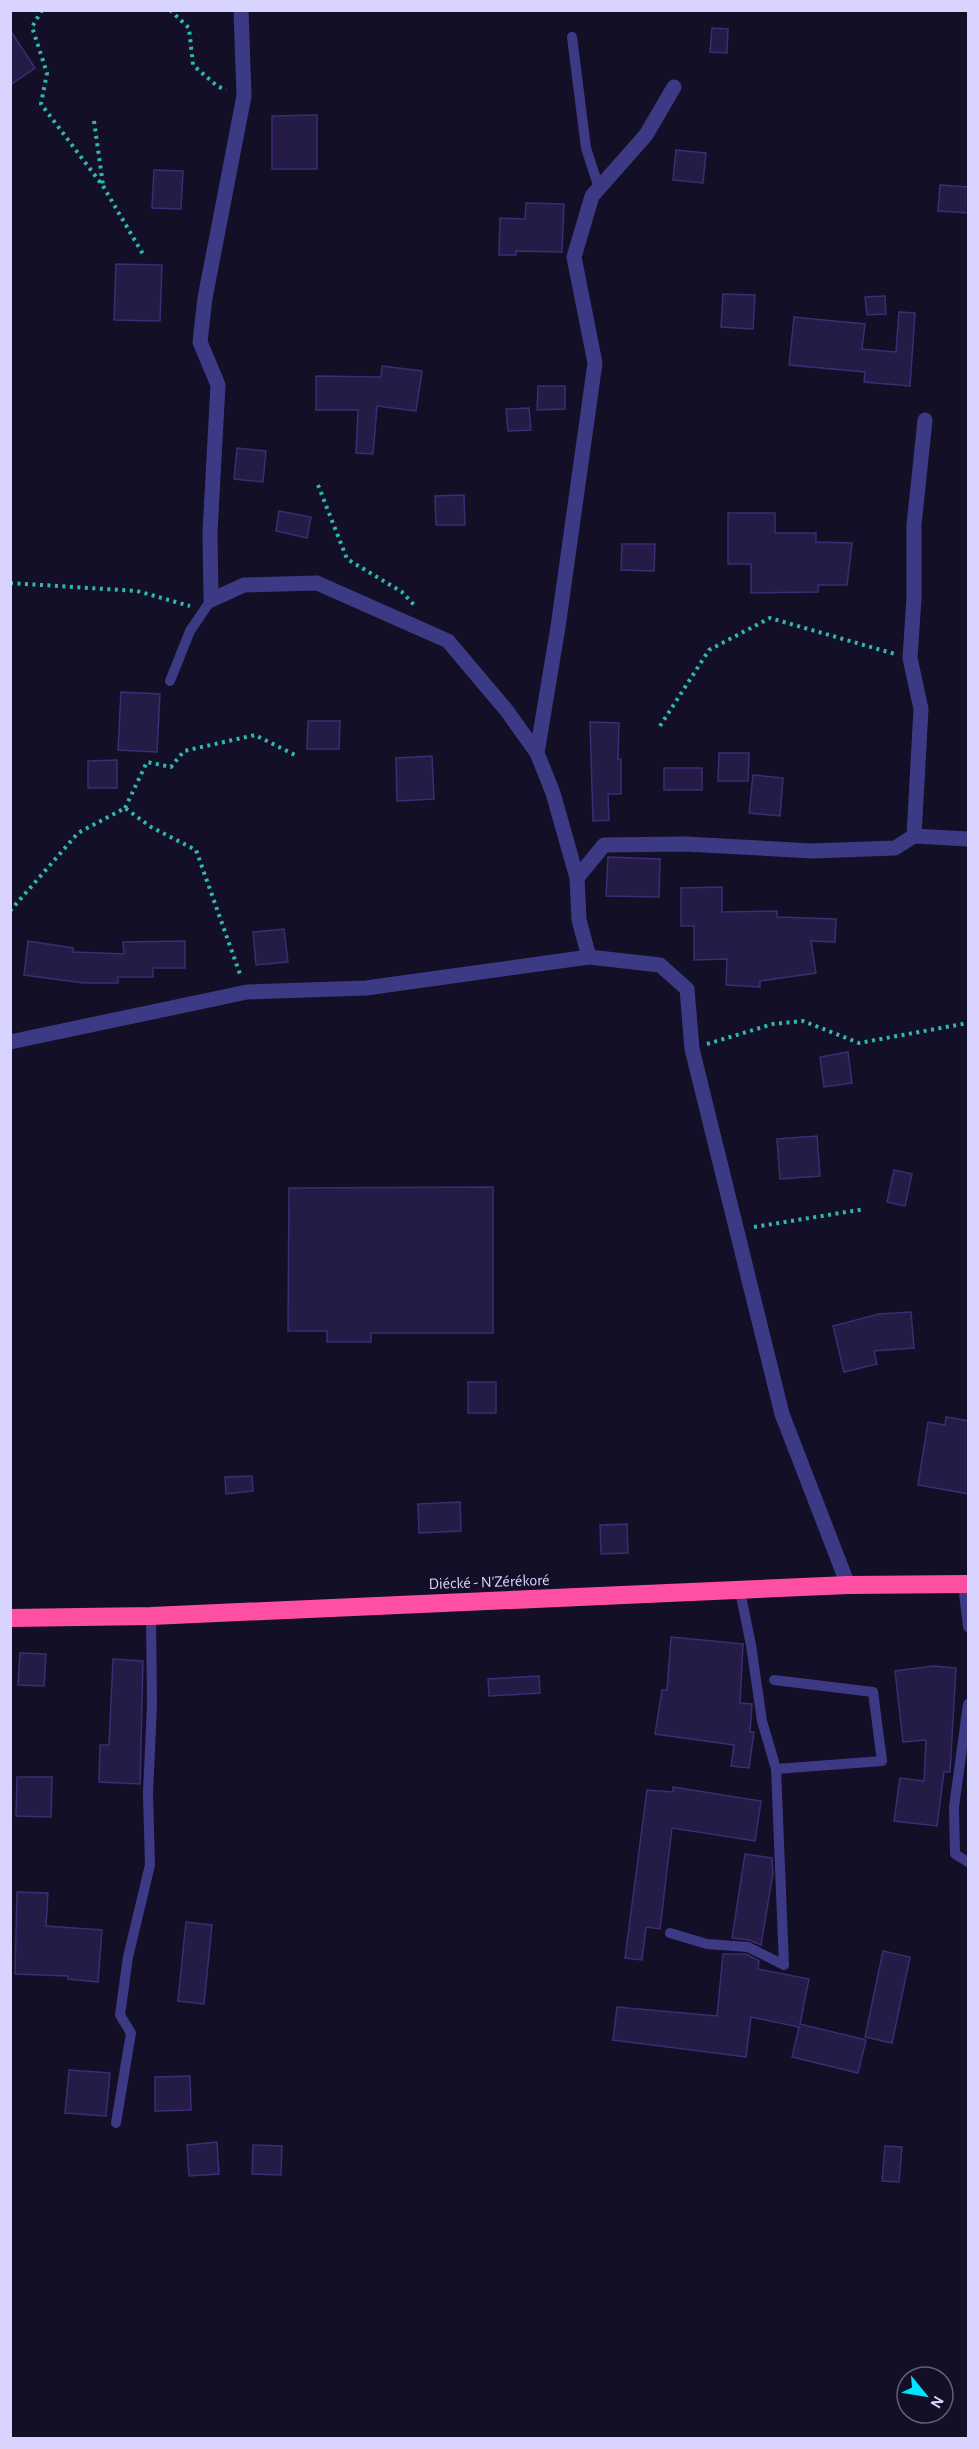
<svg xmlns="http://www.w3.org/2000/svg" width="979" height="2449" font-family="'Alegreya Sans',sans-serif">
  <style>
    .building { fill: #241b47; stroke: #3b2d73; stroke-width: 1.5 }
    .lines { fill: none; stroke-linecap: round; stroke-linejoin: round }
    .path { stroke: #2fb8b0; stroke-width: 4; stroke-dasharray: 3 4.5; stroke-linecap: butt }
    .lane { stroke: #3d3a85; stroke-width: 10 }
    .street { stroke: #3d3a85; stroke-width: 15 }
    .highway { stroke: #ff4fa3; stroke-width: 18 }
    .labels { text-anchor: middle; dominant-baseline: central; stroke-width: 5; stroke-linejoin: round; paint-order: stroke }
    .street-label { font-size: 16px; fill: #d9d4ff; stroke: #130f26 }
  </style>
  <rect width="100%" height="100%" fill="#130f26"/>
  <!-- building -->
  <path class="building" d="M712,28L728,29L727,53L710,52Z
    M10,30L35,68L10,85Z
    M317,115V169H272V116Z
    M676,150L706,153L703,183L673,180Z
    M154,170L183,171L181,209L152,208Z
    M940,185L969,187V213L938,211Z
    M526,203L564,204L562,252L516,251V255H499L500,218L525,219Z
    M116,264L162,265L160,321L114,320Z
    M723,294L755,295L753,329L721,327Z
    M885,296L886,314L867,315L865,297Z
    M899,312L915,313L910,386L864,382L865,372L789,365L794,317L865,324L862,349L896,352Z
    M382,366L422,371L416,411L377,406L373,454L356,453L358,410H316V376L381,377Z
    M538,386H565V409L537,410Z
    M529,408L531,430L508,431L506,409Z
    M237,448L266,451L263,482L234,479Z
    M464,495L465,525H436L435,496Z
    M279,511L311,517L307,538L276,531Z
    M728,513H775V533H816V542L852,543L847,585H818V592L751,593V564H728Z
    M622,544H655L654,571L621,570Z
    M121,692L160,694L157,752L118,750Z
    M308,721H340L339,749H307Z
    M590,722L619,723L618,759H621V794H608L609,820L593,821Z
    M719,753H749L748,781H718Z
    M432,756L434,799L397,801L396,758Z
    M117,760V788H88V761Z
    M664,768H702V790H664Z
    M753,775L783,778L780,816L749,813Z
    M608,857L660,859L659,897L606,896Z
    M722,887V912L777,911V917L836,919L835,942L811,941L816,973L760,981V987L726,985L727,959L694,960V926H681V888Z
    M284,929L288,962L256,965L253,932Z
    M28,941L73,948V952L124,954L123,942L185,941V968H153V977H118V983H84L24,975Z
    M848,1052L852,1083L824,1087L820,1057Z
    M817,1136L820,1176L780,1179L777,1139Z
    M894,1170L912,1174L905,1206L887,1202Z
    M493,1187V1333H371V1342H327V1331H288L289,1188Z
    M911,1312L914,1348L874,1351L877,1364L844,1372L833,1326L879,1314Z
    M468,1382H496V1413H468Z
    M946,1417L969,1421V1494L918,1485L928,1422L945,1425Z
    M252,1476L253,1491L226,1494L225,1477Z
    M460,1502L461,1531L419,1533L418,1504Z
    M627,1524L628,1553L601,1554L600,1525Z
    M671,1637L743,1644L740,1703L752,1704L750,1732H754L749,1768L731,1766L734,1745L655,1734L662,1690H667Z
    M20,1653L46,1654L44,1686L18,1685Z
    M113,1659L143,1661L140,1784L99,1782L100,1745H109Z
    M933,1666L956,1668L950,1772H944L937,1826L894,1821L900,1778L924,1781L926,1740L903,1742L895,1671Z
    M539,1676L540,1693L489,1696L488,1679Z
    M17,1777H52L51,1817L16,1816Z
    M673,1787L761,1801L755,1841L672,1828L660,1929L646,1927L642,1960L625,1958L647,1790L673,1792Z
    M745,1854L772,1858L773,1873L761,1945L749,1940L732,1938Z
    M17,1892L48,1893L46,1926L102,1930L98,1982L68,1979V1976L15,1974Z
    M186,1922L212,1925L204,2004L178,2001Z
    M883,1951L910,1957L892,2043L865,2037Z
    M723,1954H746L759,1961L758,1969L809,1979L800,2024L866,2040L858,2073L792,2057L799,2027L751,2017L746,2057L613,2040L617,2007L717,2016Z
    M69,2070L110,2073L106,2116L65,2113Z
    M190,2076L191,2110L155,2111V2077Z
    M217,2142L219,2174L189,2176L187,2145Z
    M253,2145L282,2146L281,2175L252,2174Z
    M885,2146L902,2147L899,2182L882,2181Z"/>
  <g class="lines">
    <!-- path -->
    <path class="path" d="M42,10L32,27L47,73L41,104L103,186L144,256
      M170,10L189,28L193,65L217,86L226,90
      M94,121L103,185
      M318,485L347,559L402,592L415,606
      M10,583L137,591L190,606
      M660,726L709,650L770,618L895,654
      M125,808L147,762L171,767L184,751L255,735L295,755
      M10,911L78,833L125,808L151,827L196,850L241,977
      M707,1044L773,1024L803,1021L859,1043L968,1023
      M754,1227L865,1209"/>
    <!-- lane -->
    <path class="lane" d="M572,37L586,148L599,188
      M170,681L190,631L211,600
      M963,1584L968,1627
      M774,1680L873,1692L882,1761L776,1769
      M968,1704L954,1807L955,1854L968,1862
      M670,1933L707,1944L748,1947L784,1965L776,1769L762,1721L751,1645L740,1591
      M116,2123L131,2033L120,2015L128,1957L150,1865L148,1794L152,1705L151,1616"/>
    <!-- street -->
    <path class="street" d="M241,10L244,96L205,298L200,342L218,385L210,532L211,600L244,585L317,583L448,641L507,711L537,753L553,793L577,878
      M537,753L558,627L595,363L574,257L592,196L646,135L674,87
      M914,836L968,839
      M10,1042L247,992L366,988L589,957
      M848,1585L782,1414L692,1049L687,989L660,965L589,957L579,920L577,878L604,845L685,844L812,851L895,848L914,836L921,709L910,658L914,598V525L925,420"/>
    <!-- highway -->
    <path class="highway" d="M10,1618L151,1616L848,1585L968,1584"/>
  </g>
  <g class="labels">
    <!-- street labels -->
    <g class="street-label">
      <text transform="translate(489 1582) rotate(-2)">Diécké - N'Zérékoré</text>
    </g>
  </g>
  <!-- border -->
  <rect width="979" height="2449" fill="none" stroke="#d9d4ff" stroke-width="24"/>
  <!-- north arrow -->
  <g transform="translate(925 2395) rotate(120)"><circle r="28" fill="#130f26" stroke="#625e7d" stroke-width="1.5"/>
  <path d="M0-4.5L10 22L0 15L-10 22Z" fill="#00e5ff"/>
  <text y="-9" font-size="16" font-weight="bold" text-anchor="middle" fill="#d9d4ff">N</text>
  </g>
</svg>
